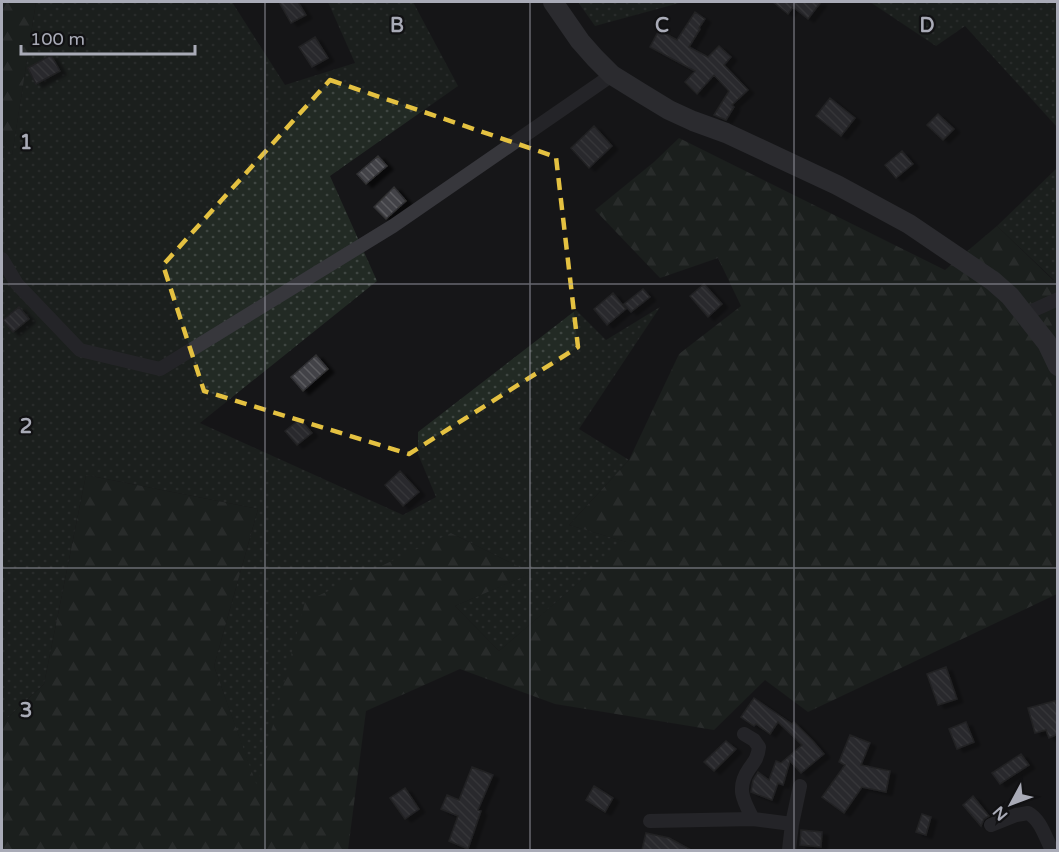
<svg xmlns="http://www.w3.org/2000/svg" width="1059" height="852" font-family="'Varela Round',sans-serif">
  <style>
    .grass { fill: url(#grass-dots) }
    .forest { fill: url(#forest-firs) }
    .building { fill: url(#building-back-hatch); stroke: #303033; stroke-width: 1.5; filter: url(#shadow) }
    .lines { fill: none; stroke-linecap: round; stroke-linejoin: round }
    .street { stroke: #37373c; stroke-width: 14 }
    .secondary { stroke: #45464c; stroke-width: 20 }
    .marked { fill: none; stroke: #e4c141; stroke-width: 4.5; stroke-dasharray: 12 8; stroke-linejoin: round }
    .grid { fill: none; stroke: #a9abb7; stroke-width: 1.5; stroke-opacity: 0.55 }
    .grid-label { font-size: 20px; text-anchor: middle; font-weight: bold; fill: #a9abb7; stroke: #111113; stroke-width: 4.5; stroke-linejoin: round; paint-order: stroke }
  </style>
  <defs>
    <pattern id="grass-dots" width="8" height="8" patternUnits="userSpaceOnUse" patternTransform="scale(1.5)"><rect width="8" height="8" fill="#222a24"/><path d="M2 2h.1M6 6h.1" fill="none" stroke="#3f4642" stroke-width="1.8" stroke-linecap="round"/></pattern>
    <pattern id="forest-firs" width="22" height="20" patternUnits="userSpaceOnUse" patternTransform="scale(1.5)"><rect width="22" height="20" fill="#222a24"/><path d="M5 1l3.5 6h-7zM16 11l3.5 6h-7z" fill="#3f4642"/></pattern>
    <pattern id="building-back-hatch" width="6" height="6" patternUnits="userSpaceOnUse" patternTransform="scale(1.5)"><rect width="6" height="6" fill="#434347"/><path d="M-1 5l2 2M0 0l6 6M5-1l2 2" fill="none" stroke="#5b5b5f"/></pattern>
    <filter id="shadow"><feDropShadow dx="6" dy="3.5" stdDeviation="1.5" flood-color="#0009"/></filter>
  </defs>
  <rect width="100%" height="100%" fill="#161618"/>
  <!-- grass -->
  <path class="grass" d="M36,2H232L285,85L355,63L328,2H413L458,86L330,176L377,281L200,423L403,515L436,497L418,454V432L576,310L606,340L660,307L579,429L629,460L569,525L627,542L499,651L455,606L531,573L451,533L257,788L214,666L258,509L86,475L44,684L2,723V134L12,155Z
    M578,2H683L595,26Z
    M870,2H1057V127L965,26L936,46Z
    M1057,168V280H1054L997,226Z"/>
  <!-- forest -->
  <path class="forest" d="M2,2H36L12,156L2,134Z
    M679,138L945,270L997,226L1053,280H1057V594L808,712L765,680L714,730L555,704L460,669L366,711L348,850H2V723L44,684L86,475L258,509L214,666L257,786L305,602L451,533L532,573L455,606L499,651L626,542L569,525L629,460L679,354L741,306L718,258L660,278L595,210L654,162Z"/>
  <!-- building -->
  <path class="building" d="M279,2H298L306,15L291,23Z
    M773,2H821L808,19L793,7L788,14Z
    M695,12L705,19L699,28L700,29L689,47L708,57L719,46L731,57L724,65L748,90L732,105L734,107L726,120L714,115L729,91L714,75L697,94L685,82L695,71L650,47L659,30L677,40Z
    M315,37L328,58L312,67L299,47Z
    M51,55L60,71L36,84L28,68Z
    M830,98L855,118L841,136L816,116Z
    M938,114L954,129L943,140L927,125Z
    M594,126L612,146L589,168L571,148Z
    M902,151L913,164L896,178L885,165Z
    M378,156L387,166L366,184L357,174Z
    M394,187L406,201L386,219L374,207Z
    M704,284L722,304L708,317L690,296Z
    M643,289L650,297L631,312L624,304Z
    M613,293L626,309L607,325L594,309Z
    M19,307L29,319L13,332L3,320Z
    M316,355L328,369L303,391L291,377Z
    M300,419L312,433L297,445L285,431Z
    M400,471L419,492L403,506L385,485Z
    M946,667L957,699L938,705L927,674Z
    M754,698L792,724L794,722L813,741L824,754L801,773L790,761L783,785L778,783L772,800L751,792L753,780L758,772L769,780L776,761L781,763L802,745L778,722L770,734L756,724L754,726L741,717Z
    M1055,701L1058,709V734L1049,738L1046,730L1035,733L1028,708Z
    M966,722L974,742L957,749L949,729Z
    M850,735L870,743L861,765L890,771L886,792L862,787L844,813L822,797L845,765L839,762Z
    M726,741L736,749L714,771L704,762Z
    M1021,754L1029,765L1000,784L992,773Z
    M472,767L493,775L478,810L481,811L468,849L449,841L458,816L441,809L447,795L459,800Z
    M594,786L613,798L605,812L586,800Z
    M405,788L419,809L405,819L390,798Z
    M973,796L989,816L984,819L981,826L963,805Z
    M922,814L931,817L926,835L916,832Z
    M801,830L822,832L821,847L800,845Z
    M646,833L669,838L691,850H642Z"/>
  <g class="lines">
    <!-- street -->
    <path class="street" d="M2,259L17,284L80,350L160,369L393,226L612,75
      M1025,314L1058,299
      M744,734L754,740L759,747C758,757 755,761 749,769C736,788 743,800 753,819
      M650,821L753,819L792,824
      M991,825L1016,815L1028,813C1041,820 1045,837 1052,850
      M789,850L792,824L800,786"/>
    <!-- secondary -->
    <path class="secondary" d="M553,2L580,41L595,58L612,75L641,93L669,110L693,121L726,133L837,185L909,224L993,281L1010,296L1047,343L1058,366"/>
  </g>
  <!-- marked area -->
  <path d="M0 0H1059V852H0ZM330,80L556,157L578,347L409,454L204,391L163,265Z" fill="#161618" fill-opacity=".55" fill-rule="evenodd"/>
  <path class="marked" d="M330,80L556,157L578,347L409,454L204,391L163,265Z"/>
  <!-- grid -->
  <path class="grid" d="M265,2V850M530,2V850M794,2V850M2,284H1058M2,568H1058"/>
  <g class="grid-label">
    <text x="397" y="32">B</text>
    <text x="662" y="32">C</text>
    <text x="927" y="32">D</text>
    <text x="26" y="149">1</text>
    <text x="26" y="433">2</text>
    <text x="26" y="717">3</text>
  </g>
  <!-- border -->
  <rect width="1059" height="852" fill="none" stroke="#a9abb7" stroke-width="6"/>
  <!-- north arrow -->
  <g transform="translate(1011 804) rotate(229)" stroke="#111113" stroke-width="4.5" paint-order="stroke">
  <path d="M0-4.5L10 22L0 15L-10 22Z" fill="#a9abb7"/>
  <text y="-9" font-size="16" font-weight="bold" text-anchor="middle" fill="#a9abb7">N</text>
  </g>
  <!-- scale -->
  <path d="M21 45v9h174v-9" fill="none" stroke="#a9abb7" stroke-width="3"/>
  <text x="30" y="45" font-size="18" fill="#a9abb7" stroke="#111113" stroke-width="4.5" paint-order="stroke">100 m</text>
</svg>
